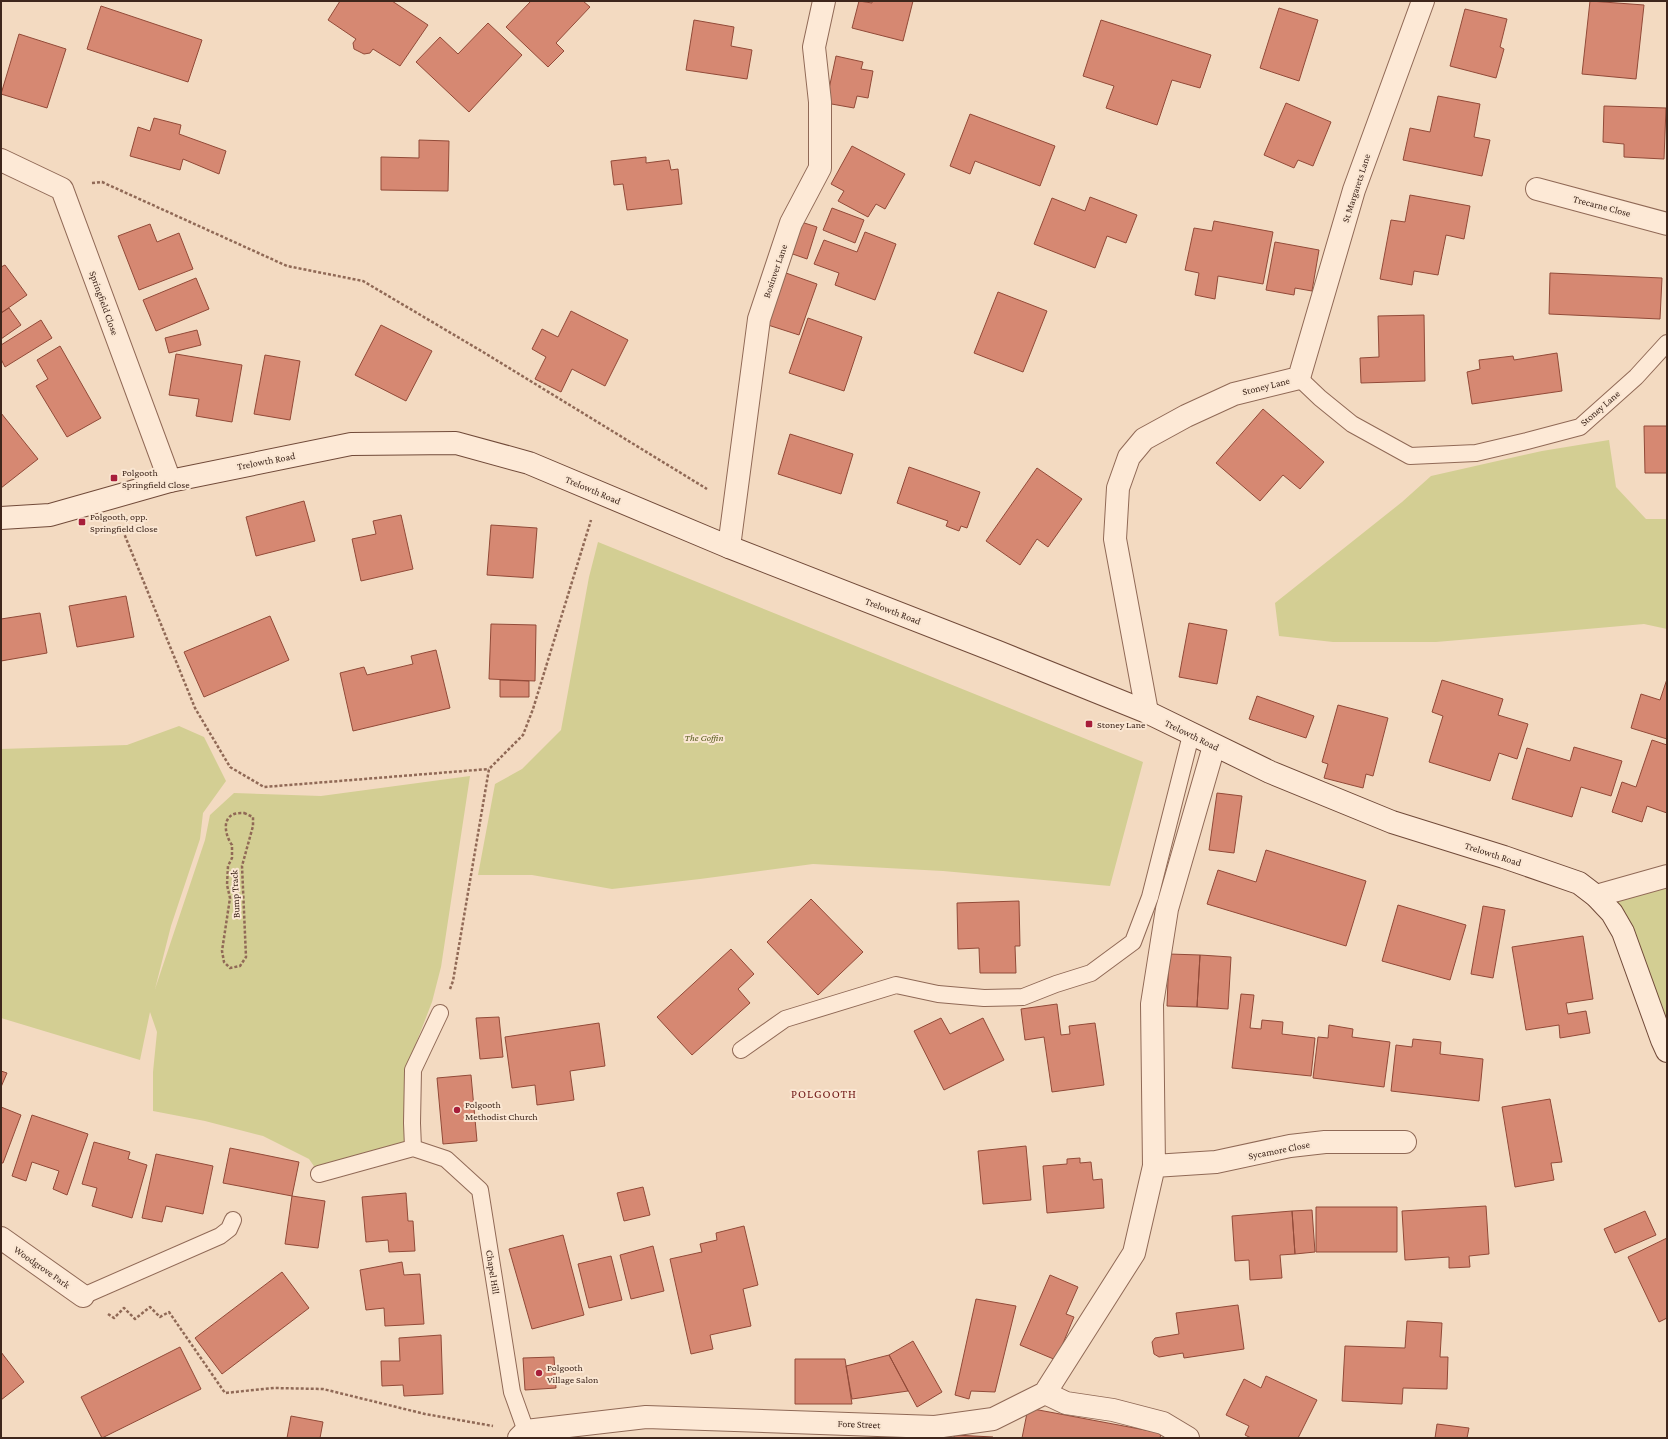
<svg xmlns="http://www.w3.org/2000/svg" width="1668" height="1439" font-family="'Crimson Pro',serif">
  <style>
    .green { fill: #d3ce93 }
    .building { fill: #d68872; stroke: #924a38 }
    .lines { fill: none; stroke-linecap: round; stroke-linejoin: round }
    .lane-casing { stroke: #906956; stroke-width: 18 }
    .street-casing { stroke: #906956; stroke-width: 24 }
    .secondary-casing { stroke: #714a39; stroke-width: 24 }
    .path { stroke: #906956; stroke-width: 2.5; stroke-dasharray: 3 2; stroke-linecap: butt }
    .lane { stroke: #fde9d6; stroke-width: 16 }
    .street { stroke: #fde9d6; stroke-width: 22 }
    .secondary { stroke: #fde9d6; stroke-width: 22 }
    .poi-dot { fill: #a71e3a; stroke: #fae6d2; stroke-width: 1.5 }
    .labels { text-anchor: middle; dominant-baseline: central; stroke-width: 4; stroke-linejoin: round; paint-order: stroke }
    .street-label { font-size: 10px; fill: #3e261c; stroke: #fae6d2 }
    .poi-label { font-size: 10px; fill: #3e261c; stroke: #fae6d2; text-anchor: start }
    .park-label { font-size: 10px; font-style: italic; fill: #595d20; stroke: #fae6d2 }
    .quarter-label { font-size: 12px; letter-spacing: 1px; fill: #701716; stroke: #fae6d2 }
  </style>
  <rect width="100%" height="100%" fill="#f3dac1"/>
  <!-- green -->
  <path class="green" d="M1609,440L1616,487L1646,519H1667V629L1644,624L1436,642H1333L1279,636L1275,603L1402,502L1431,476L1542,451Z
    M598,542L1143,762L1110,886L943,871L813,864L700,879L612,889L532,875H478L495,784L522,769L561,730L589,577Z
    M179,726L204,737L226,781L203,813L200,839L171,926L155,989L205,840L210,815L234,793L321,796L470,776L441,967L432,1002L405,1072L406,1143L316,1169L309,1159L263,1136L205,1121L153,1111V1072L157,1032L150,1012L140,1060L1,1018V749L127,745Z
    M1667,876V1051L1596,896Z"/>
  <!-- building -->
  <path class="building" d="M340,1H392L428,25L400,66L373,49L370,53L364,54L354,49L353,43L356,39L328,20Z
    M531,1H583L590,7L556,43L564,51L548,67L506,27Z
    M859,1L872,3V1H913L903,41L852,28Z
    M1590,1L1644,5L1636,79L1582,74Z
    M101,6L202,40L188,82L87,49Z
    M1279,8L1318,20L1299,81L1260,68Z
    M1465,9L1507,19L1500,47L1504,49L1496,78L1450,66Z
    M694,20L734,27L731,46L752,50L747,79L686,70Z
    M1101,20L1211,55L1200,88L1172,80L1157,125L1106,108L1114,86L1083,76Z
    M488,23L522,55L469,112L416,62L440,37L458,54Z
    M19,34L66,49L47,108L1,94Z
    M836,56L863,62L861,69L873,71L868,98L857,96L854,108L826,103Z
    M1438,96L1480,104L1474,137L1490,140L1482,176L1403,160L1410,128L1430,132Z
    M1286,103L1331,122L1313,166L1298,160L1294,168L1264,155Z
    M1604,106L1666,108L1664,159L1624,157V144L1603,142Z
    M970,114L1055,146L1040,186L975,161L970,174L950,166Z
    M154,118L181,125L179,134L226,151L219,174L183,159L180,170L130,156L138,127L150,131Z
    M419,140L449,141L448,191L381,190V157L419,158Z
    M852,146L905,174L885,209L876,204L868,217L838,201L844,191L831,184Z
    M646,157V163L669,160L671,170L678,169L682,204L627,210L623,184L614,185L611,161Z
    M1410,195L1470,206L1464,239L1446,235L1438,275L1414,271L1412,285L1380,279L1391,220L1405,222Z
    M1090,197L1137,215L1126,243L1107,236L1095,268L1034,244L1052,198L1085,211Z
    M832,208L864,220L855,243L823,230Z
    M798,221L817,227L807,259L787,252Z
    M1214,221L1273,232L1263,284L1218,276L1215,299L1195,295L1199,273L1185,270L1194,228L1212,231Z
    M150,224L157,242L179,233L193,269L139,290L118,236Z
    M865,232L896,244L875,300L835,285L839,273L814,264L824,240L857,252Z
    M1275,242L1319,250L1312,291L1295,288L1294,295L1266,290Z
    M5,265L27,295L1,313V267Z
    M786,273L817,284L799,335L768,325Z
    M1550,273L1662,278L1660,319L1549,314Z
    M196,278L209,309L156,331L143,300Z
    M998,292L1047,311L1023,372L974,353Z
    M9,308L21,325L1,339V313Z
    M571,311L628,340L605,386L572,369L561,392L535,379L546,357L532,349L542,329L558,337Z
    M1424,315L1425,381L1361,383L1360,358L1379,357L1378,316Z
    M808,318L862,337L844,391L789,373Z
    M41,320L52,338L5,367L1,359V345Z
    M381,325L432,351L406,401L355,375Z
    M197,330L201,345L169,353L165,338Z
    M60,346L101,418L67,437L36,386L48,379L37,360Z
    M1557,353L1562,391L1472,404L1467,372L1480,369L1479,360L1513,356L1514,360Z
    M176,354L242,365L232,422L196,416L199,399L169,395Z
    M265,355L300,361L290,420L254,414Z
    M1263,409L1324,462L1300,489L1283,475L1260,501L1216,463Z
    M1,413L38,459L1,488Z
    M1644,426H1667V473H1645Z
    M790,434L853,454L841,494L778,474Z
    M909,467L980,492L967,528L961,526L959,531L946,526L948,521L897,503Z
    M1037,468L1082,499L1048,547L1037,539L1020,565L986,541Z
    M304,501L315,541L256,556L246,517Z
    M401,515L413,569L361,581L352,539L376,534L373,521Z
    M491,525L537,528L533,578L487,575Z
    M126,596L134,637L77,647L69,606Z
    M40,613L47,653L1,661V619Z
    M270,616L289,660L204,697L184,652Z
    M1189,623L1227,630L1217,684L1179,677Z
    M491,624L536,625L535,681L489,679Z
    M436,650L450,708L353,731L340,673L364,667L367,675L413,664L411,656Z
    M1667,679V739L1631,728L1641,694L1660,700Z
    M500,680L529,681V697H500Z
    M1442,680L1503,699L1498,715L1528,724L1517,759L1499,753L1490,781L1429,762L1443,716L1432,712Z
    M1257,696L1314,716L1306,738L1249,719Z
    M1338,705L1388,718L1373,776L1366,774L1363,788L1324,778L1328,764L1322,762Z
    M1652,740L1667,745V813L1647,806L1642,822L1612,812L1622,782L1636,787Z
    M1574,747L1622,761L1611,796L1581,787L1572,817L1512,799L1527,748L1570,761Z
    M1217,793L1242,796L1234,853L1209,850Z
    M1266,850L1366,881L1346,946L1207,904L1218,870L1256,882Z
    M811,899L863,952L818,995L767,942Z
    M1019,901L1020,946H1015L1016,973H980L979,948L958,949L957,903Z
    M1398,905L1466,925L1450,980L1382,961Z
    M1483,906L1505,910L1493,978L1471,974Z
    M1583,936L1593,999L1566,1003L1568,1014L1586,1011L1590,1033L1560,1038L1559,1025L1526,1030L1512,947Z
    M731,949L754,974L738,989L750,1003L692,1055L657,1017Z
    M1169,954L1200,955L1197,1007L1167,1006Z
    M1200,955L1231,957L1228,1009L1197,1007Z
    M1241,994L1254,995L1250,1028L1261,1029L1262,1020L1283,1022L1282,1034L1315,1038L1311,1076L1232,1068Z
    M1057,1004L1061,1035L1070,1034L1069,1026L1095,1023L1104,1085L1052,1092L1044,1037L1025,1040L1021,1009Z
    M499,1017L503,1057L480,1059L476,1018Z
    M941,1018L950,1034L983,1018L1004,1060L944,1090L914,1031Z
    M599,1023L605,1066L570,1071L574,1100L537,1105L535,1085L512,1088L505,1037Z
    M1329,1025L1353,1029L1352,1037L1390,1042L1384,1087L1313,1078L1318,1037L1328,1038Z
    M1413,1039L1441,1042L1440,1054L1483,1059L1479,1101L1391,1091L1396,1045L1412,1047Z
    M1,1071L7,1073L1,1087Z
    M471,1075L477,1141L443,1144L437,1078Z
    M1550,1099L1562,1162L1551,1163L1554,1180L1515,1187L1502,1107Z
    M1,1107L21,1115L3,1163H1Z
    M32,1115L88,1134L67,1195L53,1189L59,1171L32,1162L26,1181L12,1176Z
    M94,1142L130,1152L128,1159L147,1165L132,1218L92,1206L97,1188L82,1184Z
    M1026,1146L1031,1200L983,1204L978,1151Z
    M230,1148L299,1162L292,1196L223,1183Z
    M156,1154L213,1166L203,1214L166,1206L162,1222L142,1218Z
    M1080,1158V1163L1091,1162L1093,1180L1102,1179L1104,1208L1047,1213L1043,1166L1067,1164V1159Z
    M643,1187L650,1215L624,1221L617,1193Z
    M406,1193L408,1221H413L415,1251L389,1252L388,1240L366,1242L362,1197Z
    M292,1196L325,1201L318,1248L285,1244Z
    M1486,1206L1489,1254L1469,1256L1470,1267L1449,1268V1257L1405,1260L1402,1211Z
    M1316,1207H1397V1252H1316Z
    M1312,1210L1315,1252L1295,1254L1292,1211Z
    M1292,1211L1295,1254L1280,1255L1282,1278L1250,1280L1249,1260L1235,1261L1232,1216Z
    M1645,1211L1656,1235L1615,1253L1604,1229Z
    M744,1226L758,1285L743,1289L751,1326L710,1335L713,1349L691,1354L670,1259L702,1252L700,1244L717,1240L716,1233Z
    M563,1235L584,1315L532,1329L509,1249Z
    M1667,1238V1318L1659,1322L1628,1257Z
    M653,1246L664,1291L631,1299L620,1255Z
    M611,1256L622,1300L589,1308L578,1264Z
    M402,1262L404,1275L420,1274L424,1324L385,1326L384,1308L366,1310L360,1270Z
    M282,1272L309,1308L222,1374L195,1338Z
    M1050,1275L1078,1287L1066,1314L1074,1317L1056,1360L1020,1345Z
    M976,1299L1016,1306L995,1392L971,1391L969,1399L955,1395Z
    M1238,1305L1244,1349L1184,1358L1183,1353L1159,1357L1154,1354L1152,1342L1155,1338L1179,1334L1176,1313Z
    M1407,1321L1442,1323L1440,1357H1448L1447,1389L1403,1388L1402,1404L1342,1401L1345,1346L1405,1348Z
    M441,1335L443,1394L404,1396L403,1385L382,1386L381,1361H400L399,1338Z
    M913,1341L942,1392L917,1407L889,1355Z
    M180,1347L201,1389L102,1438L81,1397Z
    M1,1352L24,1382L1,1400Z
    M889,1355L908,1391L852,1399L846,1366Z
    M554,1357L556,1388L525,1390L523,1358Z
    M795,1359H845L852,1404H795Z
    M1266,1376L1317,1400L1298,1438H1251L1245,1435L1249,1426L1226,1415L1244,1379L1261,1388Z
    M1028,1408L1161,1433L1160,1438H1022Z
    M291,1416L323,1422L320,1438H287Z
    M1437,1424L1469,1428L1467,1438H1435Z
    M954,1435L993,1437V1438H954Z"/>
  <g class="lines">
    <defs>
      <path id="lane" d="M1299,378L1320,398L1352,424L1410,456L1476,453L1527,441L1580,427L1636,377L1667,343
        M741,1050L785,1019L896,985L938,994L984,998L1023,997L1056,984L1091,973L1133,942L1150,897L1191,735
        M413,1148L446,1159L480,1190L512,1392L526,1431
        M413,1148L412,1123L413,1070L440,1013
        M319,1174L413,1148
        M83,1296L220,1236L229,1229L233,1220"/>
      <path id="street" d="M1,160L62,189L170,481
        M1537,189L1667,224
        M729,547L759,319L791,223L820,168V102L814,47L824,1
        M1147,712L1115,539L1118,488L1129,457L1144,439L1186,416L1234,394L1299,378L1354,190L1423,1
        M1596,896L1667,876
        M1154,1166L1216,1162L1290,1146L1325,1142H1405
        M1,1238L83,1296
        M1045,1393L1134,1253L1154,1166L1152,1004L1167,909L1214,746
        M519,1438L526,1431L646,1417L935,1427L993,1419L1045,1393L1066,1403L1113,1410L1163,1423L1188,1438"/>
      <path id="secondary" d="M1,518L50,515L170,481L351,444L456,443L529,463L729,547L998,652L1147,712L1270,772L1392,822L1504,857L1579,883L1596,896L1612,913L1623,932L1662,1040L1667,1051"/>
    </defs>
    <!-- lane casing -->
    <use href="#lane" class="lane-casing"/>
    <!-- street casing -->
    <use href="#street" class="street-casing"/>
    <!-- secondary casing -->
    <use href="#secondary" class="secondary-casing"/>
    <!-- path -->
    <path class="path" d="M92,183L102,182L287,266L363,281L483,352L707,489
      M121,526L195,708L230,767L264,787L489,769
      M244,813L253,817V826L242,866L246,957L240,966L230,968L224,962L222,951L230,898L227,885L228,866L232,858V845C226,837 221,819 234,814C237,813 241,813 244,813Z
      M450,989L453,981L489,769L523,735L533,709L591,520
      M108,1314L114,1318L124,1308L135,1319L150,1307L160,1317L169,1312L225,1393L274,1388L323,1389L425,1414L493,1426"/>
    <!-- lane -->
    <use href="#lane" class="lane"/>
    <!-- street -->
    <use href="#street" class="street"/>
    <!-- secondary -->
    <use href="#secondary" class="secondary"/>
  </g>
  <!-- markers -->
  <g class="poi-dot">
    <rect x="110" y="474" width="8" height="8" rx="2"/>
    <rect x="78" y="518" width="8" height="8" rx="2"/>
    <rect x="1085" y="720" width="8" height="8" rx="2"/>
    <circle cx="457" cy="1110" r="4"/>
    <circle cx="539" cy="1373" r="4"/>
  </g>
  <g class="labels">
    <!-- street labels -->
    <g class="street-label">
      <text transform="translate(1356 188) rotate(-72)">St Margarets Lane</text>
      <text transform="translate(1602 206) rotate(15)">Trecarne Close</text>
      <text transform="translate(775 271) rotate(-71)">Bosinver Lane</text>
      <text transform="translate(104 303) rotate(70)">Springfield Close</text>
      <text transform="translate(1266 386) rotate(-14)">Stoney Lane</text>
      <text transform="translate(1600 408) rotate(-41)">Stoney Lane</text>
      <text transform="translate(266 461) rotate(-11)">Trelowth Road</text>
      <text transform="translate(593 490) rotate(23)">Trelowth Road</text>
      <text transform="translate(893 611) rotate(21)">Trelowth Road</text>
      <text transform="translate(1192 735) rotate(26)">Trelowth Road</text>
      <text transform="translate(1493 854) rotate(18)">Trelowth Road</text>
      <text transform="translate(235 894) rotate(-93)">Bump Track</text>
      <text transform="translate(1279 1150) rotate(-11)">Sycamore Close</text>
      <text transform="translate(42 1267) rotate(35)">Woodgrove Park</text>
      <text transform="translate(493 1272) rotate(81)">Chapel Hill</text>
      <text transform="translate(859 1424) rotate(2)">Fore Street</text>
    </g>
    <!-- poi labels -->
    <g class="poi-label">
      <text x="122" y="472">Polgooth<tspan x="122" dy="12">Springfield Close</tspan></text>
      <text x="90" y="516">Polgooth, opp.<tspan x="90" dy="12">Springfield Close</tspan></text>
      <text x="1097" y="724">Stoney Lane</text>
      <text x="465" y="1104">Polgooth<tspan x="465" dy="12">Methodist Church</tspan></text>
      <text x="547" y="1367">Polgooth<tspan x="547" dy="12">Village Salon</tspan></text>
    </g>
    <!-- park labels -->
    <g class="park-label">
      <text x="704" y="737">The Goffin</text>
    </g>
    <!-- quarter labels -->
    <g class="quarter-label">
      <text x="824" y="1094">POLGOOTH</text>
    </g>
  </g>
  <!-- border -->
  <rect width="1668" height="1439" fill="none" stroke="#3e261c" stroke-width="4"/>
</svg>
